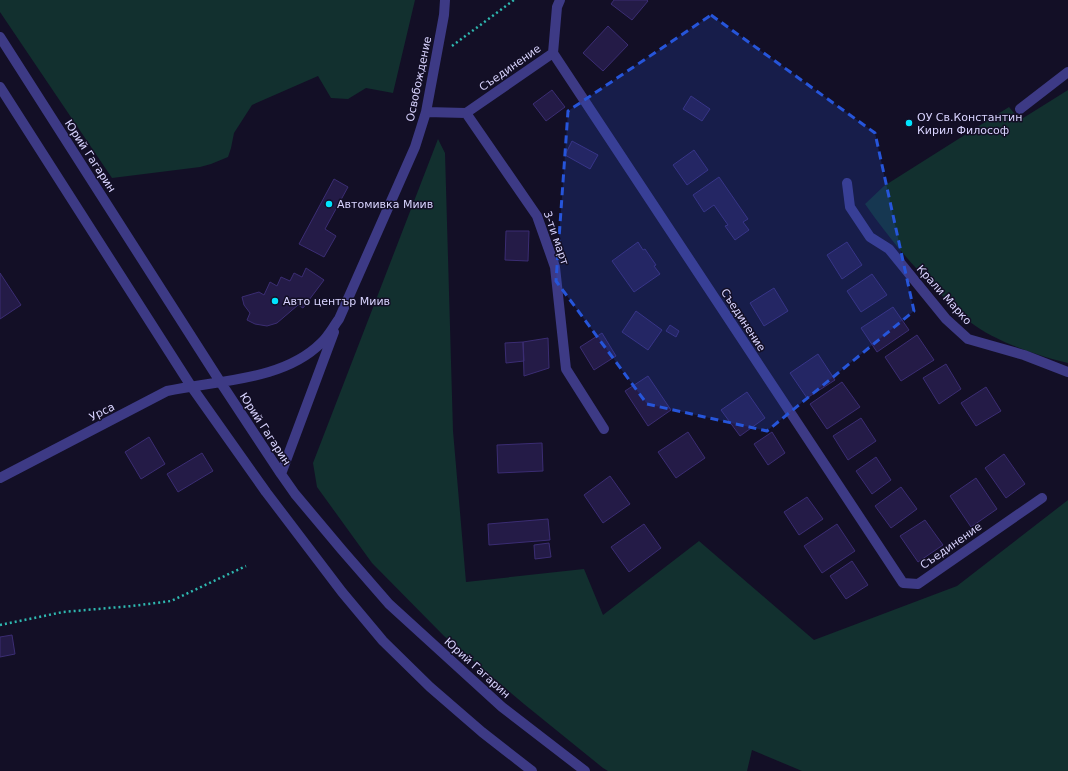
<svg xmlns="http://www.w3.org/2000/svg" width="1068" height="771" font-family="'DejaVu Sans',sans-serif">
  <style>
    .green { fill: #12302f }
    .building { fill: #241b47; stroke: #3b2d73 }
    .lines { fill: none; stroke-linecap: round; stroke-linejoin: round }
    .path { stroke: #2fb8b0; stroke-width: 2.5; stroke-dasharray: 2 3; stroke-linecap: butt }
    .minor { stroke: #3d3a85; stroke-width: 10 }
    .marked { fill: #2655da; fill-opacity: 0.2; stroke: #2655da; stroke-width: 3; stroke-dasharray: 8 5; stroke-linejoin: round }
    .poi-dot { fill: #00e5ff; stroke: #130f26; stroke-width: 1.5 }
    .labels { text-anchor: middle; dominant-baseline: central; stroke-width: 3; stroke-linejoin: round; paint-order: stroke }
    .street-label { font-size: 11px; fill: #d9d4ff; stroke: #130f26 }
    .poi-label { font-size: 11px; fill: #d9d4ff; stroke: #130f26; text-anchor: start }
  </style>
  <rect width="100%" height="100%" fill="#130f26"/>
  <!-- green -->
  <path class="green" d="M0,0H415L393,93L366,88L348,99L331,98L318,76L252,105L234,133L231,148L228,157L211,164L200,167L112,178L0,12Z
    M1068,90V363C1038,356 994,341 970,322C957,312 946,300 935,288C909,262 886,234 865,204L884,186L1009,107L1020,120Z
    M438,139L445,153L453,431L466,582L584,569L603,615L699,541L814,640L957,586L1068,500V771H802L752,750L747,771H608L603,768L524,704L444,636L372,563L317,487L313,463Z"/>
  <!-- building -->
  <path class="building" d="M614,0H647L648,1L632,20L611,4Z
    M608,26L628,45L603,71L583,53Z
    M552,90L565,107L546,121L533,104Z
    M691,96L710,109L702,121L683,109Z
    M572,141L598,155L590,169L565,155Z
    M694,150L708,170L687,185L673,165Z
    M719,177L748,219L743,222L749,230L735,240L725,226L728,225L714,205L704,212L693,195Z
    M334,179L348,187L325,229L336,236L324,257L299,244Z
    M506,231H529L528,261L505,260Z
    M638,242L643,250L645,249L656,265L654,266L660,274L634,292L612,261Z
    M847,242L862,265L842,279L827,255Z
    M306,268L324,280L303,308L298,305L277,323L267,326L255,324L247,320L250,313L244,305L242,297L259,292L264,295L270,282L277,286L281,277L290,281L294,273L302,277Z
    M0,273L21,305L0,319Z
    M872,274L887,295L861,312L847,291Z
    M774,288L788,311L764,326L750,303Z
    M893,307L909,330L877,352L861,328Z
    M636,311L662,330L648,350L622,332Z
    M670,325L679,331L676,337L666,331Z
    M602,333L616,356L594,370L580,347Z
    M917,335L934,360L901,381L885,357Z
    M548,338L549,368L524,376L523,342Z
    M523,342L524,361L506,363L505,343Z
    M818,354L835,380L807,398L790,373Z
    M946,364L961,389L939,404L923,378Z
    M648,376L671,410L648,426L625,391Z
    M842,382L860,407L827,429L810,404Z
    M986,387L1001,411L976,426L961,403Z
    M747,392L765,418L740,436L721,410Z
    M861,418L876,441L848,460L833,436Z
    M688,432L705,458L676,478L658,452Z
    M772,432L785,453L768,465L754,444Z
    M149,437L165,464L141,479L125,452Z
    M542,443L543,471L498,473L497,445Z
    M202,453L213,471L178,492L167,474Z
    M1004,454L1025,484L1006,498L985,468Z
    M876,457L891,480L872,494L856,471Z
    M610,476L630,504L603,523L584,495Z
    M976,478L997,509L971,527L950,496Z
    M901,487L917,509L891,528L875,506Z
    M807,497L823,519L799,535L784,512Z
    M548,519L550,540L489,545L488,524Z
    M925,520L943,545L918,562L900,536Z
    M644,524L661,548L629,572L611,547Z
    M837,524L855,551L822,573L804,546Z
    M549,543L551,557L535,559L534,545Z
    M852,561L868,585L846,599L830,576Z
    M12,635L15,654L0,657V637Z"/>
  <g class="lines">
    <!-- path -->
    <path class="path" d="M452,46L514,0
      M0,625L63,612L132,606L171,601L246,566"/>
    <!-- minor -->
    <path class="minor" d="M0,37L221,383L281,474L295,494L342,550L389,604L502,707L585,771
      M553,53L557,7L560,0
      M0,87L191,386L266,492L342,592L383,641L430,687L482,732L532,771
      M1020,109L1068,72
      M426,112L466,113L553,53L903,583L918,584L1042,498
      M466,113L537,216L555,267L566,369L604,429
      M847,183L850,207L870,237L889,249L946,319L968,339L1024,355L1068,372
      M281,474L334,332
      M0,478L167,391C217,380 283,381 321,343C328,337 333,327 339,319L415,147L426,112L444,15L445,0"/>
  </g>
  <!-- marked area -->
  <path class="marked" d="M711,15L875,133L914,311L767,431L647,404L556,281L568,111Z"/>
  <!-- markers -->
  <g class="poi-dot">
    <circle cx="909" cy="123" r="4"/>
    <circle cx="329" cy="204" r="4"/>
    <circle cx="275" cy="301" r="4"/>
  </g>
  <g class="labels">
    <!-- street labels -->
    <g class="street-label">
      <text transform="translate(510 68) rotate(-35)">Съединение</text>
      <text transform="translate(419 79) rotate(-78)">Освобождение</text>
      <text transform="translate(90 156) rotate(57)">Юрий Гагарин</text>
      <text transform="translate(556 238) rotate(71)">3-ти март</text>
      <text transform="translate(944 295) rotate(48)">Крали Марко</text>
      <text transform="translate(743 320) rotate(57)">Съединение</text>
      <text transform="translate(102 412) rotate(-27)">Урса</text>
      <text transform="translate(265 429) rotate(57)">Юрий Гагарин</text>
      <text transform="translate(951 546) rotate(-35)">Съединение</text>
      <text transform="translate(477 668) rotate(42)">Юрий Гагарин</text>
    </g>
    <!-- poi labels -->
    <g class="poi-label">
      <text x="917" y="117">ОУ Св.Константин<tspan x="917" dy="13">Кирил Философ</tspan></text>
      <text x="337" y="204">Автомивка Миив</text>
      <text x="283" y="301">Авто център Миив</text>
    </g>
  </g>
</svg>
